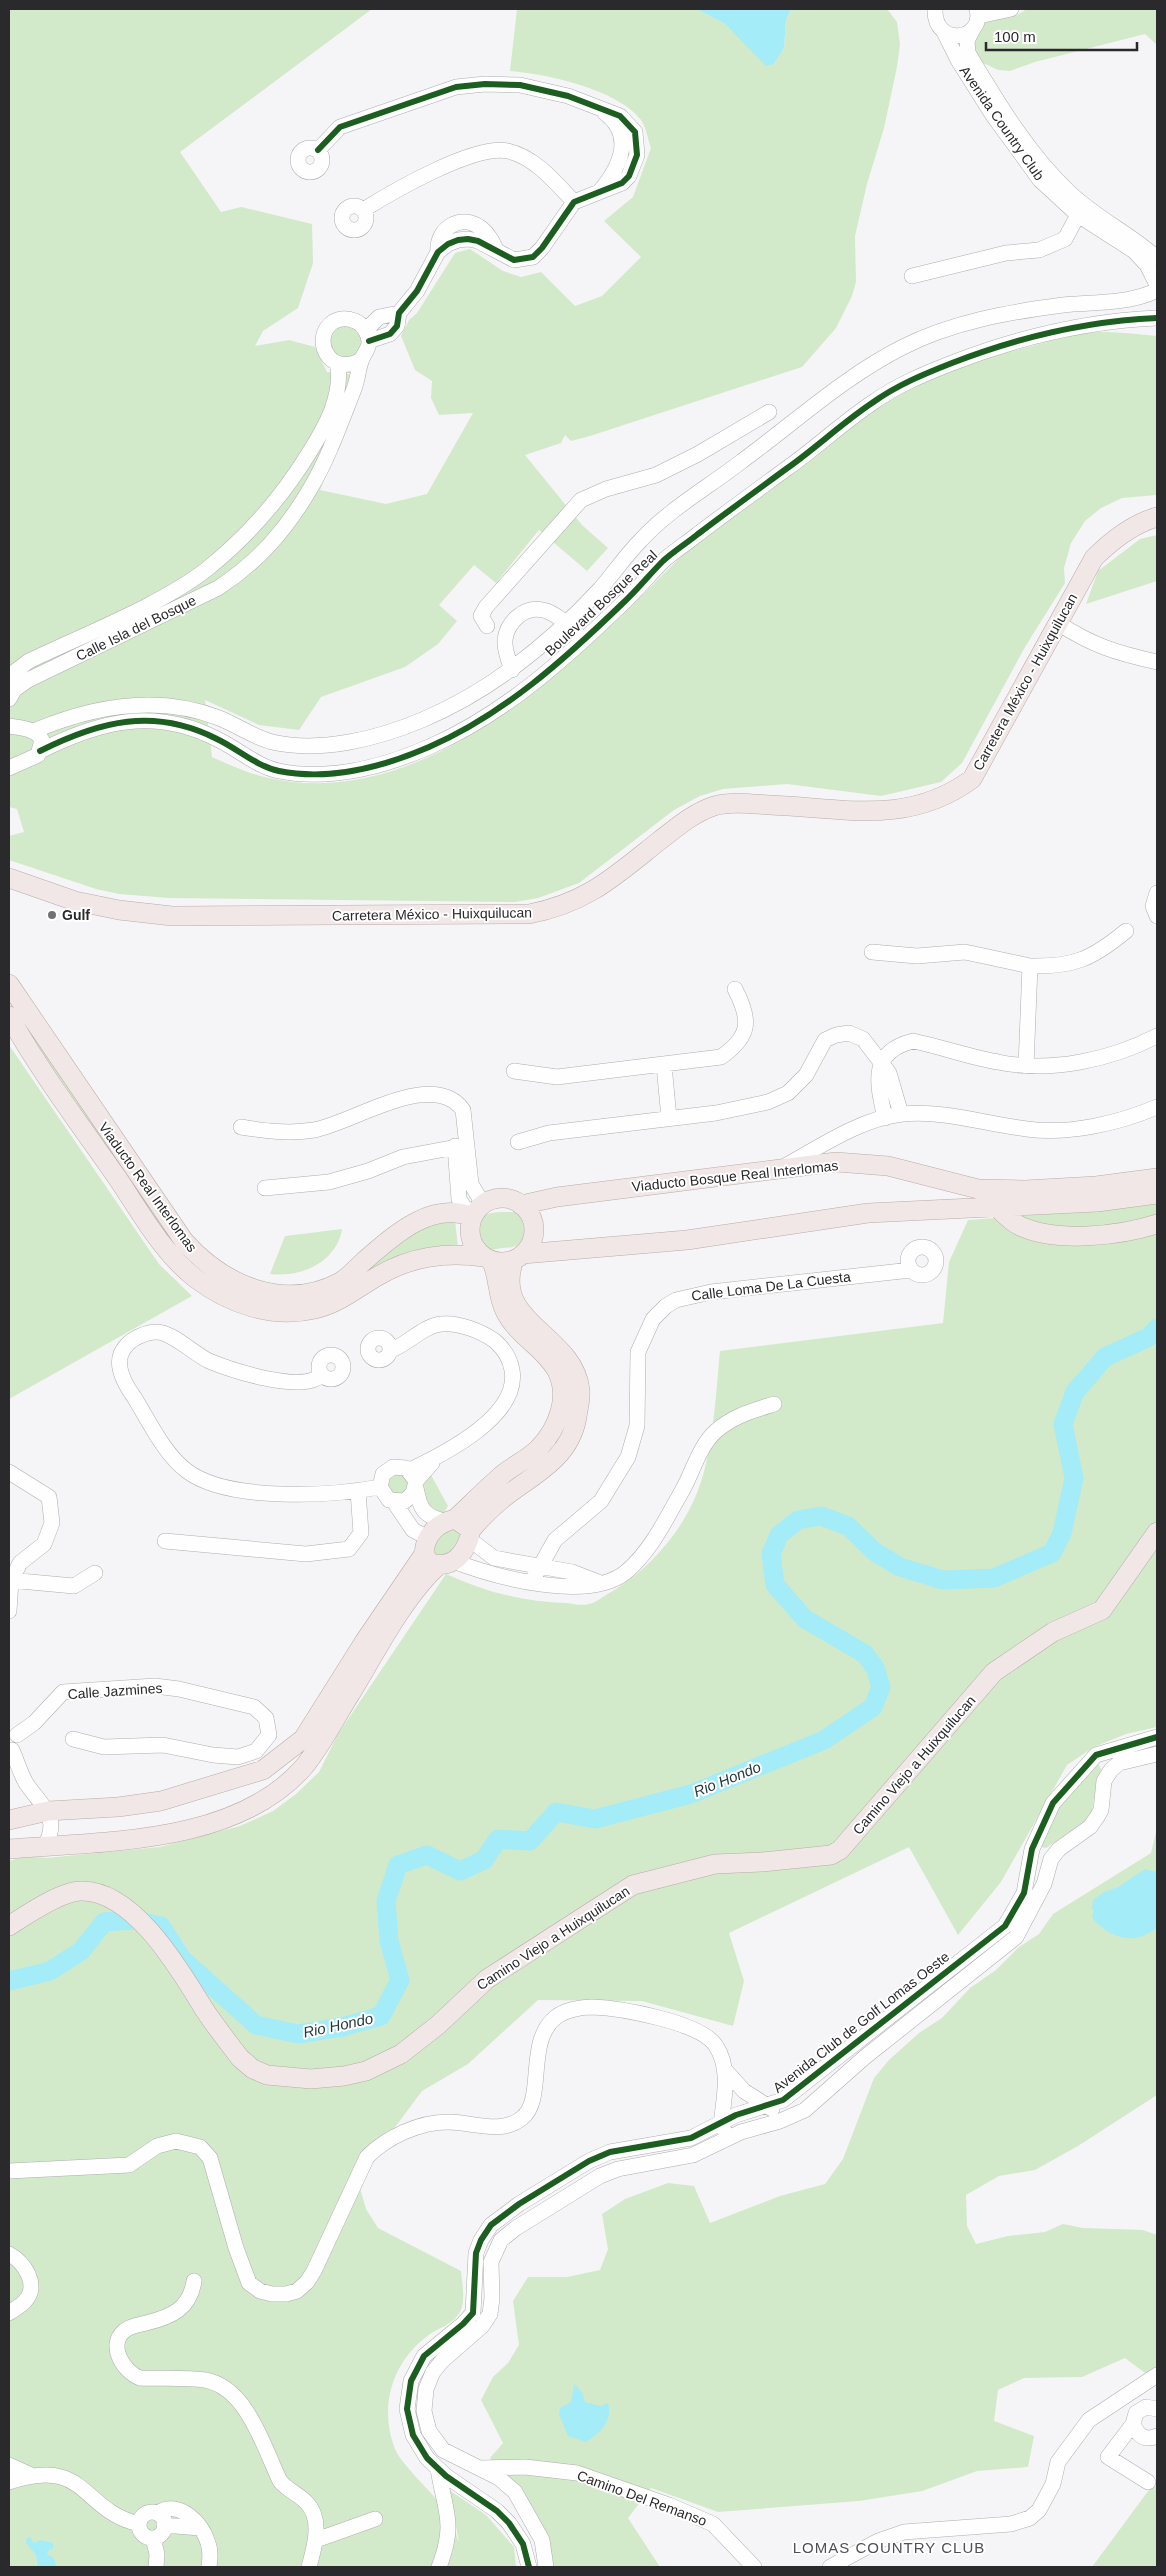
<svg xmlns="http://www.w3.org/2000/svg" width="1166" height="2576" font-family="Arial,sans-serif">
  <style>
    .green { fill: #d2eac9 }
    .water { fill: #a4ecf8 }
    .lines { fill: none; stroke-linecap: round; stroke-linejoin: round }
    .river { stroke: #a4ecf8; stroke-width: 19 }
    .minor-casing { stroke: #adaeaf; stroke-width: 16 }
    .major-casing { stroke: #baaba9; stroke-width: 20 }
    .minor { stroke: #fefefe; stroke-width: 15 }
    .major { stroke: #f0e7e6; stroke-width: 19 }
    .cycleway-casing { stroke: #fff; stroke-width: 9 }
    .cycleway { stroke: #1b5e20; stroke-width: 6 }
    .poi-dot { fill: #717173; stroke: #fff; stroke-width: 2 }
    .labels { text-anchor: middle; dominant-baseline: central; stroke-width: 4; stroke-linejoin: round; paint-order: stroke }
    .street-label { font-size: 14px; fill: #2a2a2c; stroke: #fff }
    .poi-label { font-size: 14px; font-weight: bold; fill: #2a2a2c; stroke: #fff; text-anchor: start }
    .water-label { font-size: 15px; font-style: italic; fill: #223a3e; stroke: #fff }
    .neighbourhood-label { font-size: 15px; letter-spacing: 1px; fill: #515155; stroke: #fff }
  </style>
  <rect width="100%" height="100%" fill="#f5f5f7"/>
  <!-- green -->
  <path class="green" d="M9,9H372L180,152L221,212L241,207L312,224L313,263L298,308L263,331L255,346L289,340L315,347L327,372L366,376L320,490L386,504L427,494L473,413L439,415L431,398L432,381L415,370L401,336L409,320L417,313L455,253L470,249L503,271L521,277L541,272L575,306L602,296L641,257L604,221L633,197L651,148C648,140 646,127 641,120C617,89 547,74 510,71L517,9H697L725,24L774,64L784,48L786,20L791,9H887L897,22L900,44L897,67L884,128L867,184L855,236L856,282L852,296L836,328L802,367L590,436L571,441L565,435L561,443L525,455L582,525L608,548L587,571L539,530L496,583L474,565L439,605L457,621L438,644L405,667L321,697L299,730L259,725L205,700L212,757C230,765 249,774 269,778C407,809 538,695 630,607C651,587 671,565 693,546C722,522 754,500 784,477C825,447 864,411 909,388C946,368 988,357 1028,347C1047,342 1067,336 1086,333C1110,330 1134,334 1157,336V495L1122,498L1101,508L1085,521L1071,543L1064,568L1065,583L1025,647L962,763L941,782L881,796L787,784L723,789L700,796L674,810L579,883L538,898L515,902L169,898L119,894L96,889L9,860V836L24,832L17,809L9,807Z
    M1027,9H1157V45L1145,34L1035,62L1010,71L998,70L981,62L974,53V41L984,23L1017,15Z
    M330 342a16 16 0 1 1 32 0a16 16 0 1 1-32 0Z
    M1157,535V581L1086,604L1098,571L1140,539Z
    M9,996L169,1232L282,1304L432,1224L455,1220L458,1247L394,1261L281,1308L216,1285L177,1250L24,1026L9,1003Z
    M9,1045L159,1264L192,1296L9,1399Z
    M1157,1201V1727L1126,1734L1094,1747L1067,1765L1001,1882L958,1935L909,1847L729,1933L744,1981L733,2026L642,2001L538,2000L468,2064L422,2091L375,2154L360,2188L366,2209L378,2228L461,2271C462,2284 466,2300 460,2312C455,2323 439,2328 430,2334C393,2360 378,2406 395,2449C402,2466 434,2493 445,2511C452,2520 455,2532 459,2542L449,2490L486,2515L514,2547L516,2567H9V1861L26,1856L46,1858L160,1847L240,1826L273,1811L296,1794L319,1772L338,1734L446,1574C485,1592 524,1602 567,1603C573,1604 583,1606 589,1604C595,1603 601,1598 606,1595C646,1573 680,1535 697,1493C713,1454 716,1393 720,1351L943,1323L949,1262L968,1220L1099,1210Z
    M513,1212C527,1217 530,1229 523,1241C517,1247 511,1248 502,1248C496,1249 489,1251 483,1248C471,1242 470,1222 483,1216C491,1211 504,1212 513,1212Z
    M342,1229C337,1262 301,1278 270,1274L285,1236Z
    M392,1472L408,1475L410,1491L395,1497L384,1482Z
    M431,1475L448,1506L445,1511L440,1513L425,1502L422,1485Z
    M459,1526L462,1537L456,1550L439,1559L433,1552L438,1534Z
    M1098,1763L1102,1771L1097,1780L1091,1817L1046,1848L1041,1847L1040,1844L1055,1811Z
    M1157,1828V2095L1078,2146L1035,2170L999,2176L966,2195L967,2226L976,2244L1008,2236L1045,2232L1063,2224L1083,2228L1143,2230L1157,2235V2382L1125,2358L1082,2377L1024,2378L998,2390L994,2421L1034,2436L1028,2467L977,2471L922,2491L859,2501L718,2512L651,2488L628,2518L660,2567H552L515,2486L490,2458L503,2443L481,2400L493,2377L508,2363L519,2345L513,2301L528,2277H567L600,2270L608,2249L602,2214L625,2199L668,2183L694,2186L710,2223L780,2196L825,2184L843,2159L874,2078L889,2060L919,2033L942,2018L970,1988L996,1970L1019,1947L1039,1934L1053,1914L1151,1853Z
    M1157,2479V2567H1092Z"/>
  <!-- water -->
  <path class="water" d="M697,9H791L786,20L784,48L774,64L766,66L725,24Z
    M1145,1869L1157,1872V1928C1151,1931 1147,1935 1140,1937C1122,1942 1101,1931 1092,1917L1094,1911L1092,1909L1093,1900L1104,1892L1118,1887Z
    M574,2384L582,2392L585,2402L601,2406L608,2403C613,2422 600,2433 586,2442L568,2436L559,2414L560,2408L571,2402Z
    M30,2537L34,2543L41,2540L53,2543V2548L48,2551L47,2554L54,2558L56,2567H38L36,2555L26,2543V2539Z"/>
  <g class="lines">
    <!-- river -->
    <path class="river" d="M9,1981L50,1971L81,1951L104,1922L133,1920L161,1926L182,1959L256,2025L298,2034L342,2027L381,2016L400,1980L389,1941L386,1901L398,1865L427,1855L460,1871L484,1860L498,1839L530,1841L556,1812L595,1819L691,1794L824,1740L873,1707L881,1687L875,1668L865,1654L805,1619L775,1585L771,1554L779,1535L798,1520L821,1516L848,1526L875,1552L900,1567L943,1580L994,1578L1052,1553L1062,1533L1074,1478L1063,1424L1075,1392L1105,1357L1149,1337L1157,1328"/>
    <defs>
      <path id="minor" d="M935,9C934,48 985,41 977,9
        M979,16L1011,9
        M973,29L967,41L968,53C997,101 1028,154 1069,192C1096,218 1129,233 1157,258
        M944,32L958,60L992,114L1040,180L1078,215L1134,251L1147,265L1157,285
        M298 160a12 12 0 1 1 24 0a12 12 0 1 1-24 0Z
        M318,150L340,127L456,87L485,84L520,85L568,96L620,116L635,132L637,155L629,176L622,183L574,202L542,248L533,257L514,260L478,241L468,239L458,240L448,244L438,252L417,291L399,313L397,326L390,334L369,341
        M600,191C620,167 635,136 605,113
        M342 218a12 12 0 1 1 24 0a12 12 0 1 1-24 0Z
        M363,210C392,192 474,144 508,151C535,157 556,183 574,202
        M438,252C436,228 461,213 481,228C489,234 493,243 497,251
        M912,276L1006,253L1039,250L1065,239L1078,215
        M366,330L379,317L399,313
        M1058,623C1093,646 1117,653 1157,662
        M487,626L481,616L486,607L581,500L606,489L656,475L698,454L769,412
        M512,670C509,661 504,650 505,640C507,622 524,606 543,610C558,613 572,630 583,640
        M9,676L29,661C83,635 161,605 207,569C248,536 282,497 309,453C326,426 342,397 338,365
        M9,699L14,690L28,680L218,588C258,562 286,530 310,489C328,459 341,422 354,389C358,379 358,368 362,359C364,353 369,349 369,342C369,334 363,324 355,321C348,318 340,318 333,322C311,337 328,378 361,360
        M9,726C21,728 36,728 42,740L38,755L9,768
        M34,731C93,706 157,694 219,718C237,725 253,737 272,742C320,753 377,739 422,720C491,691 549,644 600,589C614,573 626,555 641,540C668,510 710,486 742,461C794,423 845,376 903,347C952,322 1009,312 1063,305C1093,302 1123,304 1151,293
        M40,751C100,721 154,707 217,739C238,749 256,766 279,771C329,781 383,767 429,747C503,715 565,659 623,603C637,590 649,575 663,561C674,551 687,543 698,534C727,512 756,491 786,469C816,448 842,423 872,403C897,385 924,374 952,363C1019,337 1086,321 1157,318
        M1157,893L1153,906L1157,916
        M872,952L917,956L965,952L1030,966
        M664,1065L669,1118
        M1026,1066L1030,966C1074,967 1092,959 1126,931
        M514,1071L557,1077L721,1057C751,1036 751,1020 735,989
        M885,1118C877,1083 869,1052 913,1041C942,1047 969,1057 998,1062C1051,1073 1110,1060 1157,1036
        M241,1127C265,1131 289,1134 314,1130C353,1123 433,1068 463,1110L471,1184L483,1204
        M518,1142L549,1133L716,1113L768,1102L788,1093L806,1075L825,1040L836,1035L849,1033L863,1039L889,1073L901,1114
        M455,1146L459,1199L464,1207L474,1214
        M785,1166C821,1146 862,1118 903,1114C945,1110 985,1124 1027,1129C1069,1135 1119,1123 1157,1107
        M265,1188L329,1182L368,1171L403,1157L467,1145
        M908 1261a14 14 0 1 1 28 0a14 14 0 1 1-28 0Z
        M368 1349a11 11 0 1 1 22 0a11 11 0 1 1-22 0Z
        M391,1350C408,1344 423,1326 441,1324C458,1322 481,1331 495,1341C504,1349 510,1358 512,1370C520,1416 444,1454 410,1470
        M319 1367a12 12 0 1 1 24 0a12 12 0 1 1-24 0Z
        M321,1375C303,1394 231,1370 209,1361C194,1354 171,1331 156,1332C147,1332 132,1338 126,1346C112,1361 124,1383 134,1397C149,1421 164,1454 187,1471C228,1502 331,1496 380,1487
        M9,1472L49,1497L52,1523L44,1544L20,1563L11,1581L9,1611
        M416,1481L406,1468L393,1467L383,1474L380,1487L389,1500L405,1501L413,1493L416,1481L432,1463
        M416,1488C420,1508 423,1516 444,1521
        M394,1502L413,1530L428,1538
        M469,1539L494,1558L572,1572L598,1582
        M165,1541L306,1554L349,1549L361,1533L358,1491
        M453,1561C495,1577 588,1603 626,1572C651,1551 666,1519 682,1491C693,1472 699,1446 716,1431C733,1416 752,1411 774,1404
        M9,1580L74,1586L95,1573
        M532,1581L555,1540L601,1501L628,1457L637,1426L638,1352L653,1319L666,1306L676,1300L711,1292L911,1270
        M17,1735L34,1723L63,1692L155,1686L179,1689L254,1707L266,1718L269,1735L256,1751L238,1757L213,1755L163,1745L104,1747L73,1739
        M12,1750C17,1761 20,1773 26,1783C41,1806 61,1816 45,1846
        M726,2071L744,2091L772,2109
        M9,2171L129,2165L157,2146L176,2141L200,2147L210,2158L236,2248L249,2283L260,2291L272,2294H286L297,2291L307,2282L314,2271L367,2157C387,2137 419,2122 448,2122C472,2122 502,2135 522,2118C546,2099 525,2041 556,2017C565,2010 581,2007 592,2007C620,2008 701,2022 716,2046C731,2069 724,2098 721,2124L724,2130
        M9,2254C24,2262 40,2285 25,2301C21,2306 14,2309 9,2313
        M194,2281C190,2309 171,2317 146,2323C138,2325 130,2326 124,2331C107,2346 124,2372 140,2378C162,2379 184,2377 205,2380C247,2387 264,2448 280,2481C288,2491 299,2494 307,2503C323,2520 314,2548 309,2567
        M1133,2424C1138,2436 1145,2441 1157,2436
        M9,2465L31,2475
        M481,2468L525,2467L577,2473L669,2505L713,2524L754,2567
        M438,2469C445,2512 456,2523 439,2567
        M9,2482C88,2456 80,2510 139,2524
        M1148,2482L1108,2457L1133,2424L1136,2413L1146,2407L1157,2409
        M139 2525a13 13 0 1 1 26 0a13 13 0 1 1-26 0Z
        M158,2513C179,2499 202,2523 208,2543C211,2551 210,2559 209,2567
        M164,2525L200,2528
        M153,2538L157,2554L156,2567
        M316,2540L375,2519
        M529,2567L523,2544L509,2523L497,2511L446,2476L427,2458L413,2435L407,2409L411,2381L424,2356L463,2324L473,2313L476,2253L481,2240L491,2225L519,2204L589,2161L610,2152L691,2138L736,2115L783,2100L1005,1926L1024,1893L1032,1849L1053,1803L1096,1755L1157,1737
        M546,2567L542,2540L515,2492L499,2478L443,2450L429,2431L424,2411L426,2389L433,2372L442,2361L482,2326L490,2314L492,2298L491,2262L501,2240L516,2228L600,2176L618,2169L693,2155L741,2132L780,2121L805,2110L865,2057L1016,1937L1044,1884L1051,1859L1059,1849L1090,1827L1097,1817L1101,1810L1104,1781L1111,1770L1119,1763L1157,1754
        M830,2567L878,2541L904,2532L1011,2524L1030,2518L1039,2510L1053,2484L1058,2462L1089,2420L1157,2375"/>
      <path id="major" d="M9,878L75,901L119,910L172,916L529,914C587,903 615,876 659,841C676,828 693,813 714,806C731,801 753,804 770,805C844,808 908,826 972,779L1094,558C1112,540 1132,524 1157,517
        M9,984L184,1241C223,1285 284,1312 340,1282C349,1277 356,1268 363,1262C393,1236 431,1200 472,1217
        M9,1016C41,1073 81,1126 118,1179C141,1213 162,1252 195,1278C229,1304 272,1319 315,1309C340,1303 357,1288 378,1276C412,1256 446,1252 484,1257
        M470 1230a32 32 0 1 1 64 0a32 32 0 1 1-64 0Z
        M521,1205L557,1197L836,1162L888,1166L978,1189L1025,1190L1096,1186L1157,1178
        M996,1206C1003,1213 1011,1222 1020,1226C1057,1243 1119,1236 1157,1224
        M523,1254L687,1240L868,1213L1097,1202L1157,1194
        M455,1519C471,1504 486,1489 502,1475C514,1465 528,1459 539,1448C558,1428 570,1397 557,1371C544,1347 518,1337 505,1311C497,1296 499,1276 491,1260
        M455,1519L471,1530C467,1552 454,1570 430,1563L424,1554C425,1535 437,1523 455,1519Z
        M471,1530C481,1518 493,1506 506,1496C536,1473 570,1458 577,1417C578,1408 581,1399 580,1390C574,1333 491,1324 514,1260
        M9,1820L48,1811L118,1807L161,1801L263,1770L303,1739L364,1642L424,1554
        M9,1849C103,1841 233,1845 302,1769C321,1747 335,1718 351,1693C374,1655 406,1593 439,1565
        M9,1926C26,1915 61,1891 81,1891C134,1890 180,1970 204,2009C215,2026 228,2042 240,2058L253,2069L267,2075L311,2079L344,2076L366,2071L401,2054L438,2025L487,1979L633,1885L715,1864L762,1862L831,1855L840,1850L994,1672L1053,1632L1102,1610L1157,1532"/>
    </defs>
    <!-- minor casing -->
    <use href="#minor" class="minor-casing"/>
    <!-- major casing -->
    <use href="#major" class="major-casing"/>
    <!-- minor -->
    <use href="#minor" class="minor"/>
    <!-- major -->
    <use href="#major" class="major"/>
    <defs>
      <path id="cycleway" d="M318,150L340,127L456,87L485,84L520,85L568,96L620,116L635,132L637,155L629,176L622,183L574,202L542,248L533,257L514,260L478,241L468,239L458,240L448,244L438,252L417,291L399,313L397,326L390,334L369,341
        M40,751C100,721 154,707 217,739C238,749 256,766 279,771C329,781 383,767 429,747C503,715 565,659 623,603C637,590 649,575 663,561C674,551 687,543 698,534C727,512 756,491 786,469C816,448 842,423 872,403C897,385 924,374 952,363C1019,337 1086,321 1157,318
        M529,2567L523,2544L509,2523L497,2511L446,2476L427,2458L413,2435L407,2409L411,2381L424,2356L463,2324L473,2313L476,2253L481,2240L491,2225L519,2204L589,2161L610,2152L691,2138L736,2115L783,2100L1005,1926L1024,1893L1032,1849L1053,1803L1096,1755L1157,1737"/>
    </defs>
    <!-- cycleway casing -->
    <use href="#cycleway" class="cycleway-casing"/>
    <!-- cycleway -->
    <use href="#cycleway" class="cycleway"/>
  </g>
  <!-- markers -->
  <circle class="poi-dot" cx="52" cy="915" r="5"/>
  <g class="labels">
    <!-- street labels -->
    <g class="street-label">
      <text transform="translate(1002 123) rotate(55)">Avenida Country Club</text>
      <text transform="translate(601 603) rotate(-43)">Boulevard Bosque Real</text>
      <text transform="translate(136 628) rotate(-26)">Calle Isla del Bosque</text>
      <text transform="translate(1025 682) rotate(-61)">Carretera México - Huixquilucan</text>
      <text transform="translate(432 914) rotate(-1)">Carretera México - Huixquilucan</text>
      <text transform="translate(735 1176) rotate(-6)">Viaducto Bosque Real Interlomas</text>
      <text transform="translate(148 1187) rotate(54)">Viaducto Real Interlomas</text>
      <text transform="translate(771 1286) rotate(-7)">Calle Loma De La Cuesta</text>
      <text transform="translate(115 1691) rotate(-4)">Calle Jazmines</text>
      <text transform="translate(914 1765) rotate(-49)">Camino Viejo a Huixquilucan</text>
      <text transform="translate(553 1938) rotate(-33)">Camino Viejo a Huixquilucan</text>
      <text transform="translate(861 2022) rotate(-38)">Avenida Club de Golf Lomas Oeste</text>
      <text transform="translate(642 2498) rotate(20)">Camino Del Remanso</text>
    </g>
    <!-- poi labels -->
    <g class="poi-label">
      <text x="62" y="915">Gulf</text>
    </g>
    <!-- water labels -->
    <g class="water-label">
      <text transform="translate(727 1779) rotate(-22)">Rio Hondo</text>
      <text transform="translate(338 2025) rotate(-12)">Rio Hondo</text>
    </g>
    <!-- neighbourhood labels -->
    <g class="neighbourhood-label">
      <text x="889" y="2547">LOMAS COUNTRY CLUB</text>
    </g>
  </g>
  <!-- border -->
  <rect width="1166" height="2576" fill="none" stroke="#2a2a2c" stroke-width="20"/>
  <!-- scale -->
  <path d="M986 42v8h151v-8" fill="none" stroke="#2a2a2c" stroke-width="2.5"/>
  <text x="994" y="42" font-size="15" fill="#2a2a2c" stroke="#ffffff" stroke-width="4" paint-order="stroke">100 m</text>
</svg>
